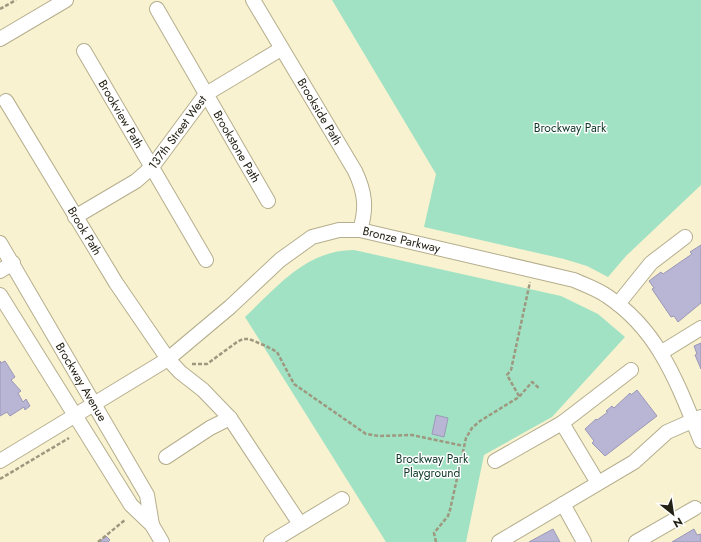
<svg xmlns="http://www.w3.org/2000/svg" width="701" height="542" font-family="Jost,sans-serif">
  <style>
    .green { fill: #a1e2c4 }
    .building { fill: #b8b5d5; stroke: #9b98b7 }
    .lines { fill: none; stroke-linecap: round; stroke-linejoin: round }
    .minor-casing { stroke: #b5ae8e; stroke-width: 16 }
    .path { stroke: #9d987f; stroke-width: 2.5; stroke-dasharray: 4 2; stroke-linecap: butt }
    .minor { stroke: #fff; stroke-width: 14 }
    .labels { text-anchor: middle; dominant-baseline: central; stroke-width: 3; stroke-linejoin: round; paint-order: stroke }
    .street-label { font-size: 12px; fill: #232114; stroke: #fefefe }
    .park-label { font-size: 12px; fill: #0e3728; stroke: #fefefe }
  </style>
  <rect width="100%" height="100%" fill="#f8f2d0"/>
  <!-- green -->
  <path class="green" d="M332,0H701V185L626,256L608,277L587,266L564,259L424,227L436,174Z
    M354,250L561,296L598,314L625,337L552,417L484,455L466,542H386L245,317C277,287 306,250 354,250Z"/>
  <!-- building -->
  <path class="building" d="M701,245V303L678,322L674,316L671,317L652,289L654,288L649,281L661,272L663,274L692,254L690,252Z
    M701,343V369L695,355L697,354L694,346Z
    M0,361L1,363L5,361L15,377L11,380L21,391L18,393L23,402L26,399L30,406L25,410L24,407L10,416L7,412L0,416Z
    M637,390L657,416L605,456L592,443L594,441L585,429L596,419L597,420L608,412L606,411L612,406L614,408L630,393L631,395Z
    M436,415L448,418L444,437L432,434Z
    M553,529L560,542H529Z
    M694,529L697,535L701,534V542H672Z
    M106,536L110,540L108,542H99Z"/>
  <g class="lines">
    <defs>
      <g id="minor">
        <path id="s1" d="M253,0L355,171C365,192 367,208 360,230"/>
        <path id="s2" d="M157,9L268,201"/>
        <path d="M0,39L66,0"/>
        <path id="s3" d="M84,51L206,260"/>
        <path id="s4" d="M6,101L116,283L168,359L180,372L203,390L230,418L300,524"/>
        <path id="s5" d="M75,217L136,181L152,167L206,94L281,49"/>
        <path id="s6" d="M0,243L147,495L152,525"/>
        <path d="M0,271L13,263"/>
        <path d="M0,295L131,505L152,525L162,542"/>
        <path d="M618,304L651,263L685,237"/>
        <path d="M662,352L701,328"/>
        <path d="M562,423L598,483"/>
        <path d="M166,457L210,428L230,418"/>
        <path id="s7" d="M0,461L168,359L230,307L280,260L312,237L339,230H360L574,280C585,285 597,289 607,296C660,331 678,385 701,441"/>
        <path d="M495,461L562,423L631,370"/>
        <path d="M563,504L584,542"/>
        <path d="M271,542L342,499"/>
        <path d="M499,542L634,462L667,432L701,417"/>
        <path d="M636,542L695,508"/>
      </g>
    </defs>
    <!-- minor casing -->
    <use href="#minor" class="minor-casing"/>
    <!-- path -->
    <path class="path" d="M0,9L16,0
      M192,364H207L237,342L243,339H249L266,346L277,352L294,384L366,434L379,436L412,435L464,446
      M519,396L507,375L511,370L530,282
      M0,479L69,438
      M98,542L125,520
      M436,542L434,533L448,516L450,510L466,438L472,428L480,421L519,397L532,382L540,389"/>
    <!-- minor -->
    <use href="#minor" class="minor"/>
  </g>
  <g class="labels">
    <!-- street labels -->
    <g class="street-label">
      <text stroke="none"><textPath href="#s1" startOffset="130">Brookside Path</textPath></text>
      <text stroke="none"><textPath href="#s3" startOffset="73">Brookview Path</textPath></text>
      <text stroke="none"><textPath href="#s5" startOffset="135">137th Street West</textPath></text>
      <text stroke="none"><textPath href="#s2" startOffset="159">Brookstone Path</textPath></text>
      <text stroke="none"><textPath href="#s4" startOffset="152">Brook Path</textPath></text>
      <text stroke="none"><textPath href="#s7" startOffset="477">Bronze Parkway</textPath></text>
      <text stroke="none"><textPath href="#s6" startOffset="161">Brockway Avenue</textPath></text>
    </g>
    <!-- park labels -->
    <g class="park-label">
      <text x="570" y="128">Brockway Park</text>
      <text x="432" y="459">Brockway Park<tspan x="432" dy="14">Playground</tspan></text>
    </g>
  </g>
  <!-- north arrow -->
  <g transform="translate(673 514) rotate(150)" stroke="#fefefe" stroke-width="3" paint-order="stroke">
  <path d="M0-3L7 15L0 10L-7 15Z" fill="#232114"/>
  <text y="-6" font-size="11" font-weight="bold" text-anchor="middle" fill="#232114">N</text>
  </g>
</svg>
